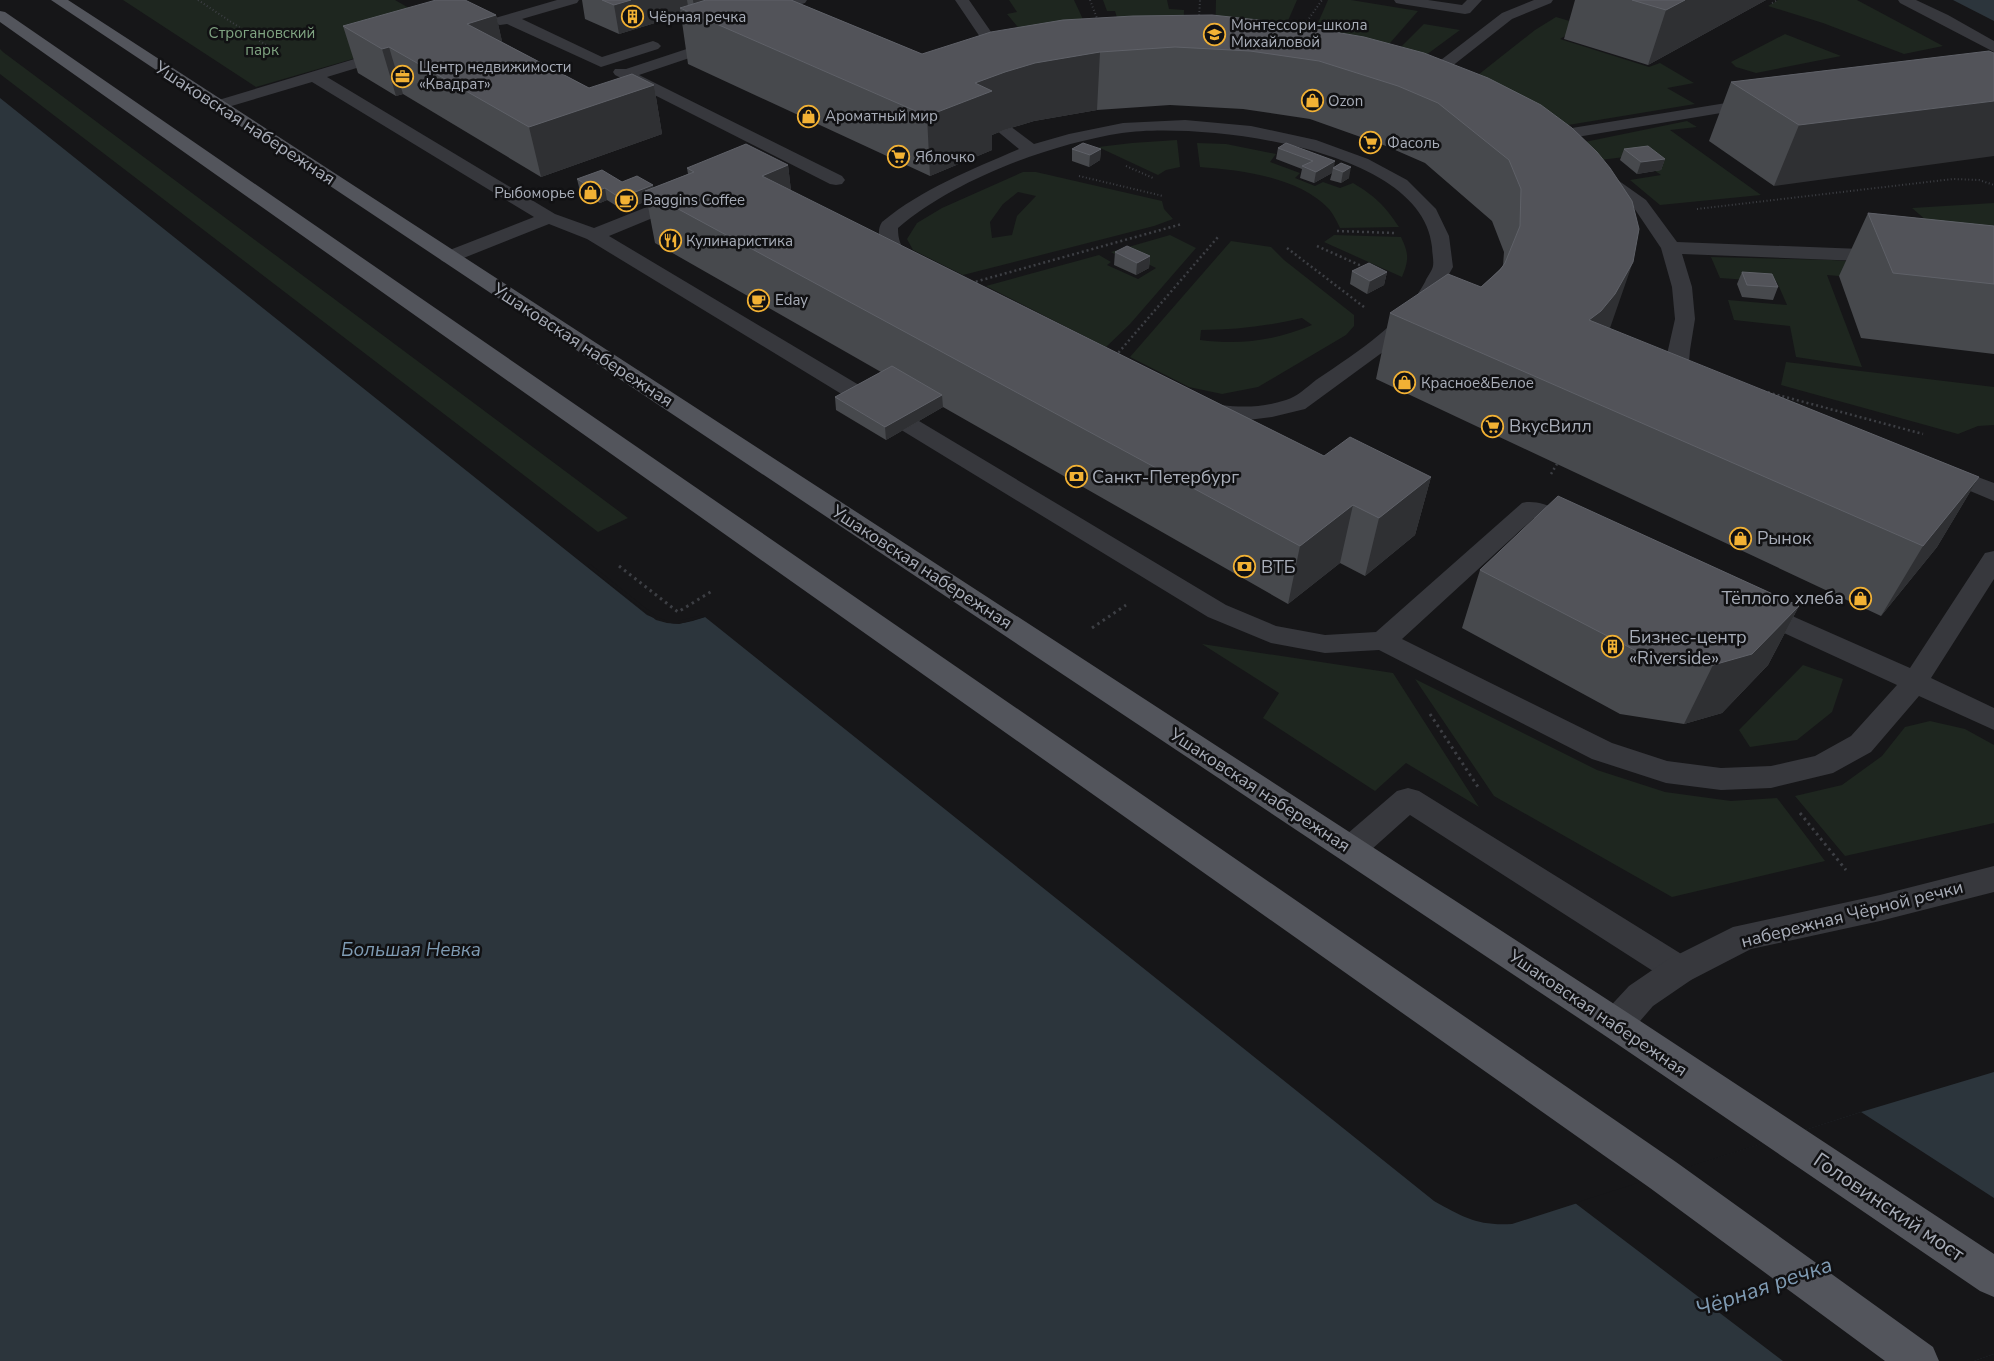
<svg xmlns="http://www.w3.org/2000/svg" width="1994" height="1361" font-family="'Nunito Sans',sans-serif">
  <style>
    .green { fill: #1e261f; fill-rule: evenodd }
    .water { fill: #2c353c }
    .pier { fill: #161618 }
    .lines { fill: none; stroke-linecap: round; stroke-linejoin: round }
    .path-far2 { stroke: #3d3f44; stroke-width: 2; stroke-dasharray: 1 2.5; stroke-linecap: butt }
    .path-far1 { stroke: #3d3f44; stroke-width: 2.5; stroke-dasharray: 2 3; stroke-linecap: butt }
    .path { stroke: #3d3f44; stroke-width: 3; stroke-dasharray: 2.5 4; stroke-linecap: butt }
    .lane { fill: #37383d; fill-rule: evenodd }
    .street { fill: #37383d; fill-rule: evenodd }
    .primary { fill: #53555c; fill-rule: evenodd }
    .wall { fill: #47494d }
    .shaded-wall { fill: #2f3033 }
    .building { fill: #525359; stroke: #5f6168 }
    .labels { text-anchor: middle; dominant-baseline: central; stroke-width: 5; stroke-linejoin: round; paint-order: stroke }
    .far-poi-label { font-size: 15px; fill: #a8adb8; stroke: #111113; text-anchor: start }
    .far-park-label { font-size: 15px; fill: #7fa381; stroke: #111113 }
    .street-label { font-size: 18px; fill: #a8adb8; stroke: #111113 }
    .poi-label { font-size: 18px; fill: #a8adb8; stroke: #111113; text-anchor: start }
    .water-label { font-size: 19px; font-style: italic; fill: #7f9bb3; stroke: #111113 }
    .near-street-label { font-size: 21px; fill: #a8adb8; stroke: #111113 }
    .near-water-label { font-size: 22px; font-style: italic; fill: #7f9bb3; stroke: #111113 }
  </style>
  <rect width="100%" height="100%" fill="#161618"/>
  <!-- green -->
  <path class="green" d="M123,0H395L449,31L256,87Z
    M1009,0H1074L1094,43L1036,49L1007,14L1017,12Z
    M1103,0H1167L1169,9L1184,10L1183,40L1124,41L1115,11H1107Z
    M1216,0H1297L1277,46L1215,42Z
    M1328,0H1351L1418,11L1376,59L1307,48Z
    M1778,0H1857L1943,46L1904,54L1823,23L1768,6Z
    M1556,17L1583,25L1560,39L1649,67L1660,63L1694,83L1667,88L1695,104L1556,127L1459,90L1535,30Z
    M1424,24L1460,30L1407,69L1383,65Z
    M1785,34L1841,56L1756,73L1736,67L1731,62Z
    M0,49L3,52L628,518L598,532L0,74Z
    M1687,121L1697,127L1670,130L1761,195L1660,205L1630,180L1661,175L1633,156L1600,160L1575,144Z
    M1177,140L1180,167L1166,170L1158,175L1098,147L1132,143Z
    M1197,143L1226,144L1276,154L1270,162L1300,173L1295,178L1315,186L1323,182L1340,188L1353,183C1375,196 1385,206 1399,227L1340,228C1337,222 1333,213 1328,208C1298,177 1241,170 1200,167Z
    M1023,172H1036L1162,201L1164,209L1173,219L1154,226L963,275L913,250L907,239L917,223L942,208ZM1018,192L1036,196L1017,216L1012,235L992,238L990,222L1003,204Z
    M1994,203V226L1965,225L1941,233L1912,208Z
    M1170,235L1196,248L1130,324L1106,347L986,286L1099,255L1111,262L1107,265L1138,279L1156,268L1128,254L1122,258L1111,252Z
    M1334,235L1401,237C1409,254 1409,260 1402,277L1324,242Z
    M1231,241L1271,247L1284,260L1354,315V326L1346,335L1258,387L1222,394L1189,387L1130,357ZM1302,318L1312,325C1274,341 1241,345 1200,340L1201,330C1236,330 1268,326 1302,318Z
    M1711,257L1832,260L1898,265L1909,282L1827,275L1862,367L1796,357L1790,326L1734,320L1728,300L1787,305L1777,282L1720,278Z
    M1786,362L1994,387V425L1978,426L1958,434L1781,385Z
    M1202,644L1393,673L1479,807L1406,763L1375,791L1263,718L1279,693Z
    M1803,665L1843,679L1832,712L1797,740L1750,747L1739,730Z
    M1415,679L1597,770L1665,792L1731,801L1777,798L1825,861L1672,897L1494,796Z
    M1930,721L1965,729L1994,745V823L1845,856L1795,796L1842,785L1882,756L1905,727Z"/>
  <!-- water -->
  <path class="water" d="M1953,0H1994V21Z
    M0,98L647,615C672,626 679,626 705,617L1434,1201C1463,1217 1477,1226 1512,1224L1861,1112L1994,1072V1354L1974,1361H0Z"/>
  <!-- pier -->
  <path class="pier" d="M590,564L657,617L667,621H678L702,615L705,617L679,624L667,623L656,620L587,566Z
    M1861,1112L1994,1198V1354L1974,1361H1783L1575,1203Z"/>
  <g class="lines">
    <!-- path-far2 -->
    <path class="path-far2" d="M198,0L275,51
      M1090,0L1098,21
      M1772,3L1778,0
      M1199,19L1200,0
      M1301,30L1322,0
      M1126,166L1153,178
      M1079,176L1163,196
      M1697,209L1953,179L1979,180L1994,185"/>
    <!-- path-far1 -->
    <path class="path-far1" d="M1337,231L1394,233
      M1317,246L1366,268
      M1287,248L1364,307
      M971,283L1182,224
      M1114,355L1119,352L1218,237
      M1763,391L1923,434
      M1551,474L1557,464"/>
    <!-- path -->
    <path class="path" d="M619,566L678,612L712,591
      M1092,628L1126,605
      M1430,714L1480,790
      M1800,813L1846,870"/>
    <!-- lane -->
    <path class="lane" d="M557,0H579L577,3L522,19L602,57L653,41L658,43L661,46L658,49L601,67L507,24L500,25L495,24L493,21L495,18Z
      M785,0H807L805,3L758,17L753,16L751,13L753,10Z
      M955,0H969L1014,65L1011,68H1001Z
      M1394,0H1428L1462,5L1467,0H1482L1470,13L1465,14L1401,4L1396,3Z
      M1534,0H1553L1551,3L1512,19L1423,89H1411L1409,86L1411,83L1502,13Z
      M723,37L728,39L731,42L728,45L639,75L842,176L845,180L842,184L836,185L830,184L615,75L613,72L615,69H626Z
      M391,48L396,50L399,53L396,56L327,77L555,214L594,228L677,195L683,194L689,195L692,199L689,203L609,236L869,391L872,396L869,401L861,403L853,401L587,239L549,224L456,261L449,263L442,261L439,257L442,253L534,217L312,82L218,110L212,108L210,105L212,102Z
      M1757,98L1763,100L1765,103L1763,106L1541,143L1535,142L1533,138L1535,134L1541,133Z
      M1185,120L1251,126L1316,140L1368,159L1407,180L1436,209L1449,236L1453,267L1430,308L1410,330L1387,349L1305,409L1272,417L1248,420L1224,418L1190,411L1187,406L1190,401C1201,399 1211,403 1222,405C1243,408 1265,407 1286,400C1297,397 1307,387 1316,380C1338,365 1360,351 1380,334C1400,318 1412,305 1425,282C1427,277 1432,271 1433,266C1434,260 1432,253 1432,247C1423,146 1199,122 1122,133C1050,144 954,180 898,228C898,239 900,247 910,255C915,259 920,258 924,264L921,268C900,273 869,242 882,222C923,188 971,170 1019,149L996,130L998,126H1010L1034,144L1069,134L1123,123Z
      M1599,170L1605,171L1646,200L1677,242L1887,250L1894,252L1897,256L1894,260L1887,262L1682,254L1692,287L1695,319L1690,350L1687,386L1684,391L1676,393L1668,391L1665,386L1668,350L1675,319L1672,287L1661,248L1634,208L1593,179L1590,175L1593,171Z
      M911,419L919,421L1226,605L1276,626L1325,635L1376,632L1522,503C1542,498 1567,515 1585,523L1588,528L1585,533L1576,536L1567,533L1534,518L1402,639L1612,743L1667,761L1721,768L1771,766L1815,756L1851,736L1897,685L1747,616L1743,610L1747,604L1756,601L1765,604L1910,668L1985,553L1994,551V579L1931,678L1994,708V730L1919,696L1871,752L1833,773L1771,788L1721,790L1666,783L1592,759L1379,650L1325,653L1271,643L1208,617L903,431L900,426L903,421Z
      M1940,463L1994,483V501L1932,475L1928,470L1932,465Z
      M1408,788L1419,791L1691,960L1696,970L1691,980L1679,984L1667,980L1410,815L1362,858L1351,861L1340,858L1336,849L1340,840L1397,791Z"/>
    <!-- street -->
    <path class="street" d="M1898,0H1916L1948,15L1994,41V52L1900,3Z
      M1994,866V892L1880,921L1751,949L1691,980L1653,1006L1628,1035L1616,1039L1604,1035L1599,1024L1604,1013L1629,986L1667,960L1733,927L1880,895Z"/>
    <!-- primary -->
    <path class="primary" d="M51,0H68L1628,1013L1994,1254V1297L1980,1291L1604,1035Z
      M0,11L5,12L1676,1162L1933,1347L1939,1361H1885L1650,1188L0,22Z"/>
  </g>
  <!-- wall -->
  <path class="wall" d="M582,0H791L922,54L1063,20L1488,78L1609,329L1979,477L1937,547L1881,616L1376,379L1390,313L1481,287L1503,266L1504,252L1492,221L1425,163L1386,146L1310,119L1243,109L1170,105L1097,110L1034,121L1004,130L992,135V150L930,176L688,64L681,15L619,34L585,19Z
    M1575,0H1766L1648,65L1564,39Z
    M496,15L502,42L589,88L654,85L662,134L541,177L403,94L396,96L358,73L343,26Z
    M1994,53L1774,186L1709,141L1731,82Z
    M1278,148L1334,167L1341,163L1349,178L1341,183L1330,180L1332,173L1314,183L1300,178L1302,169L1276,159Z
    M1072,149H1101L1100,160L1089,167L1072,161Z
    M1624,149L1665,159L1661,170L1637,174L1620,160Z
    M788,165L791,191L1324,456L1431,477L1415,535L1365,576L1340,563L1288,604L943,407L886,440L836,410L835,397L881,372L655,243L647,201L623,210L607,200L600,203L580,191L577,179L622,182L653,185V188L688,174L687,168Z
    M1868,213L1994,226V354L1861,338L1839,276Z
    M1115,252L1150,256L1149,268L1136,275L1114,265Z
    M1352,271L1387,272L1384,285L1367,294L1350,284Z
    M1742,272L1778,287L1773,300L1742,297L1737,284Z
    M1480,570L1799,606L1768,665L1722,713L1684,724L1620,714L1462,628Z"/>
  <!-- shaded-wall -->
  <path class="shaded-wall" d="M631,0H687L689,12L680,8L681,15L619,34L614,5Z
    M693,0H741L695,15Z
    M1685,0H1766L1648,65L1666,10Z
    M496,15L507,62L467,24Z
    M389,47L403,94L396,96L382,49Z
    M1100,52L1097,110L1034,121L1004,130L992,135V150L930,176L927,116L975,83L1005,72L1035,63Z
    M654,85L662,134L541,177L529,127Z
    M1994,101V156L1774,186L1799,125Z
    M1101,149L1100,160L1089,167L1090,155Z
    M1665,159L1661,170L1637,174L1641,162Z
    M1335,161L1334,168H1333L1332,173L1314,183L1316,172Z
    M788,165L794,216L762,176Z
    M1351,167L1349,178L1341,183L1343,172Z
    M653,185L655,197L645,191L647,201L623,210L620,198Z
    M605,188L607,200L600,203L597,191Z
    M1150,256L1149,268L1136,275L1137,263Z
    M1633,262L1610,328L1593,360L1589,320Z
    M1387,272L1384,285L1367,294L1370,281Z
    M942,395L943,407L886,440L885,427Z
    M1431,477L1415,535L1365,576L1379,518Z
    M1979,477L1937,547L1881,616L1923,546Z
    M1353,505L1340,563L1288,604L1300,546Z
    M1799,606L1768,665L1722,713L1684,724L1713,665Z"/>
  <!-- building -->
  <path class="building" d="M436,0H465L496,15L467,24L589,88L632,74L654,85L529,127L389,47L382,49L343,26Z
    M602,0H631L614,5Z
    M706,0H791L922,54L991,32L1063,20L1133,16L1212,15L1277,22L1364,37L1424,53L1488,78L1541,105L1572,128L1597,152L1610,168L1632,201L1639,229L1633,262L1615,294L1601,311L1589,320L1979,477L1923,546L1390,313L1448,274L1481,287L1500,270L1505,263L1520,226L1521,189L1509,160L1438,103L1398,86L1319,61L1250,51L1175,47L1100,52L1035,63L1005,72L975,83L992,91L927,116L680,8Z
    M1632,0H1685L1666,10Z
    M1989,51L1994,53V101L1799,125L1731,82Z
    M1083,143L1101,149L1090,155L1072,149Z
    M1286,143L1335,161L1316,172L1302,166L1313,161L1278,148Z
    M746,144L788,165L762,176L1324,456L1350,437L1431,477L1379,518L1353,505L1300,546L645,191L694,172L687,168Z
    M1648,146L1665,159L1641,162L1624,149Z
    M1341,163L1351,167L1343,172L1333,168Z
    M602,170L622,182L637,176L653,185L620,198L605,188L597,191L577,179Z
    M1868,213L1994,226V284L1893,273Z
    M1127,246L1150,256L1137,263L1115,252Z
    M1369,263L1387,272L1370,281L1352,271Z
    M1742,272L1772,274L1778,287L1747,285Z
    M892,366L942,395L885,427L835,397Z
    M1558,496L1799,606L1752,654L1713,665L1646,656L1480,570Z"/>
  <!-- icons -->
  <defs>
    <symbol id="building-ring" viewBox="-11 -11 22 22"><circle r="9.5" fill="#111113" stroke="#f2b134" stroke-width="1.5"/><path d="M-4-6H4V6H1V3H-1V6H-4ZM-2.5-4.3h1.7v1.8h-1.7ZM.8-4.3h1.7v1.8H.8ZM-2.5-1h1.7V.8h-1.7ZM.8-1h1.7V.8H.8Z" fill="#f2b134"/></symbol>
    <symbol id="school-ring" viewBox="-11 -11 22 22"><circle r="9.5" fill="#111113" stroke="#f2b134" stroke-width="1.5"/><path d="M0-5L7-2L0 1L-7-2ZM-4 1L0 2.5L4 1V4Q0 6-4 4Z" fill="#f2b134"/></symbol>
    <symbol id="office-ring" viewBox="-11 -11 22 22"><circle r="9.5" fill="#111113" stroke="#f2b134" stroke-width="1.5"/><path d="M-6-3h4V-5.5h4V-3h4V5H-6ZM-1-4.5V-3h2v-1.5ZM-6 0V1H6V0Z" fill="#f2b134"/></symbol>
    <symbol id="shop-ring" viewBox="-11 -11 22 22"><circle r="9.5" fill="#111113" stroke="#f2b134" stroke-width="1.5"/><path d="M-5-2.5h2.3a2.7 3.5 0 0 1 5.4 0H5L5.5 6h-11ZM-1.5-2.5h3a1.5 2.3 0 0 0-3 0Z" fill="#f2b134"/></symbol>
    <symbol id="supermarket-ring" viewBox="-11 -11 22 22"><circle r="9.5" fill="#111113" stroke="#f2b134" stroke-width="1.5"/><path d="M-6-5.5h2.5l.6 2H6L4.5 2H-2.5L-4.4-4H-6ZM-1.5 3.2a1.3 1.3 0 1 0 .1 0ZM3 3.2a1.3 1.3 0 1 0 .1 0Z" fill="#f2b134"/></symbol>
    <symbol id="cafe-ring" viewBox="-11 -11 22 22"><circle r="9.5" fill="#111113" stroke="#f2b134" stroke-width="1.5"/><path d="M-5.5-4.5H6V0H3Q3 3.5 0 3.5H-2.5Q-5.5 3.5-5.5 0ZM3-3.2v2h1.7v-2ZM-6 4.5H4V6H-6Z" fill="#f2b134"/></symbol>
    <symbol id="restaurant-ring" viewBox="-11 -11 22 22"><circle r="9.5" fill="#111113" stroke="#f2b134" stroke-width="1.5"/><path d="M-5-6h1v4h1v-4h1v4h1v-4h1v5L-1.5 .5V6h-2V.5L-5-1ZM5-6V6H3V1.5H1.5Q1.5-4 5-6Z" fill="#f2b134"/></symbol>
    <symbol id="bank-ring" viewBox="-11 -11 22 22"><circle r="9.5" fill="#111113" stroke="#f2b134" stroke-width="1.5"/><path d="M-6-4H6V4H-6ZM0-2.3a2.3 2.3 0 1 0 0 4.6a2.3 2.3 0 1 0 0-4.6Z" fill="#f2b134"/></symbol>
  </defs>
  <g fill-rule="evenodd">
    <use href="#building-ring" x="620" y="4" width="25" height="25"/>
    <use href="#school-ring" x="1202" y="22" width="25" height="25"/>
    <use href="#office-ring" x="390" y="64" width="25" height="25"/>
    <use href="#shop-ring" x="1300" y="88" width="25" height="25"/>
    <use href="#shop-ring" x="796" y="104" width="25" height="25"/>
    <use href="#supermarket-ring" x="1358" y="130" width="25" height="25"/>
    <use href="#supermarket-ring" x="886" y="144" width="25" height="25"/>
    <use href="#shop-ring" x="578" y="180" width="25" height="25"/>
    <use href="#cafe-ring" x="614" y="188" width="25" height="25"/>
    <use href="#restaurant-ring" x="658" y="228" width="25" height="25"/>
    <use href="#cafe-ring" x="746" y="288" width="25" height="25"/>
    <use href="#shop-ring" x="1392" y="370" width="25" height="25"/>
    <use href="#supermarket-ring" x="1480" y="414" width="25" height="25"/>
    <use href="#bank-ring" x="1064" y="464" width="25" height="25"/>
    <use href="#shop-ring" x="1728" y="526" width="25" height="25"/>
    <use href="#bank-ring" x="1232" y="554" width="25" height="25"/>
    <use href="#shop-ring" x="1848" y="586" width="25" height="25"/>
    <use href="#building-ring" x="1600" y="634" width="25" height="25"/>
  </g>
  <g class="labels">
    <!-- far-poi labels -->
    <g class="far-poi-label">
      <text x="649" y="17">Чёрная речка</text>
      <text x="1231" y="25">Монтессори-школа<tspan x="1231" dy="17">Михайловой</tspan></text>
      <text x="419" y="67">Центр недвижимости<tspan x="419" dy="17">«Квадрат»</tspan></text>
      <text x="1328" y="101">Ozon</text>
      <text x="825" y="116">Ароматный мир</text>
      <text x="1387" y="143">Фасоль</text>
      <text x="915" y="157">Яблочко</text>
      <text x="575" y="193" text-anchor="end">Рыбоморье</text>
      <text x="643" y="200">Baggins Coffee</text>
      <text x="686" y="241">Кулинаристика</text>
      <text x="775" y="300">Eday</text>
      <text x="1421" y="383">Красное&amp;Белое</text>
    </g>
    <!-- far-park labels -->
    <g class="far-park-label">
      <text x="262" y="33">Строгановский<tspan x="262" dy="17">парк</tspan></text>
    </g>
    <!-- street labels -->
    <g class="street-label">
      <text transform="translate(245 123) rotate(33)">Ушаковская набережная</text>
      <text transform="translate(583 345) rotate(33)">Ушаковская набережная</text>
      <text transform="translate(922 567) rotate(33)">Ушаковская набережная</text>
      <text transform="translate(1260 790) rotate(33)">Ушаковская набережная</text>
      <text transform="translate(1852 914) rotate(-14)">набережная Чёрной речки</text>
      <text transform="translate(1598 1013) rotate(34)">Ушаковская набережная</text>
    </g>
    <!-- poi labels -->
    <g class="poi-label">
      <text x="1509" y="426">ВкусВилл</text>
      <text x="1092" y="477">Санкт-Петербург</text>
      <text x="1757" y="538">Рынок</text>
      <text x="1261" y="567">ВТБ</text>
      <text x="1844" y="598" text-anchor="end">Тёплого хлеба</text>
      <text x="1629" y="637">Бизнес-центр<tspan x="1629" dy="21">«Riverside»</tspan></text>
    </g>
    <!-- water labels -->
    <g class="water-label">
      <text x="411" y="950">Большая Невка</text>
    </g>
    <!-- near-street labels -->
    <g class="near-street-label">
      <text transform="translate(1889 1207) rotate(34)">Головинский мост</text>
    </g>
    <!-- near-water labels -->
    <g class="near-water-label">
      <text transform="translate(1764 1287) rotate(-19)">Чёрная речка</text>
    </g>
  </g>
</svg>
